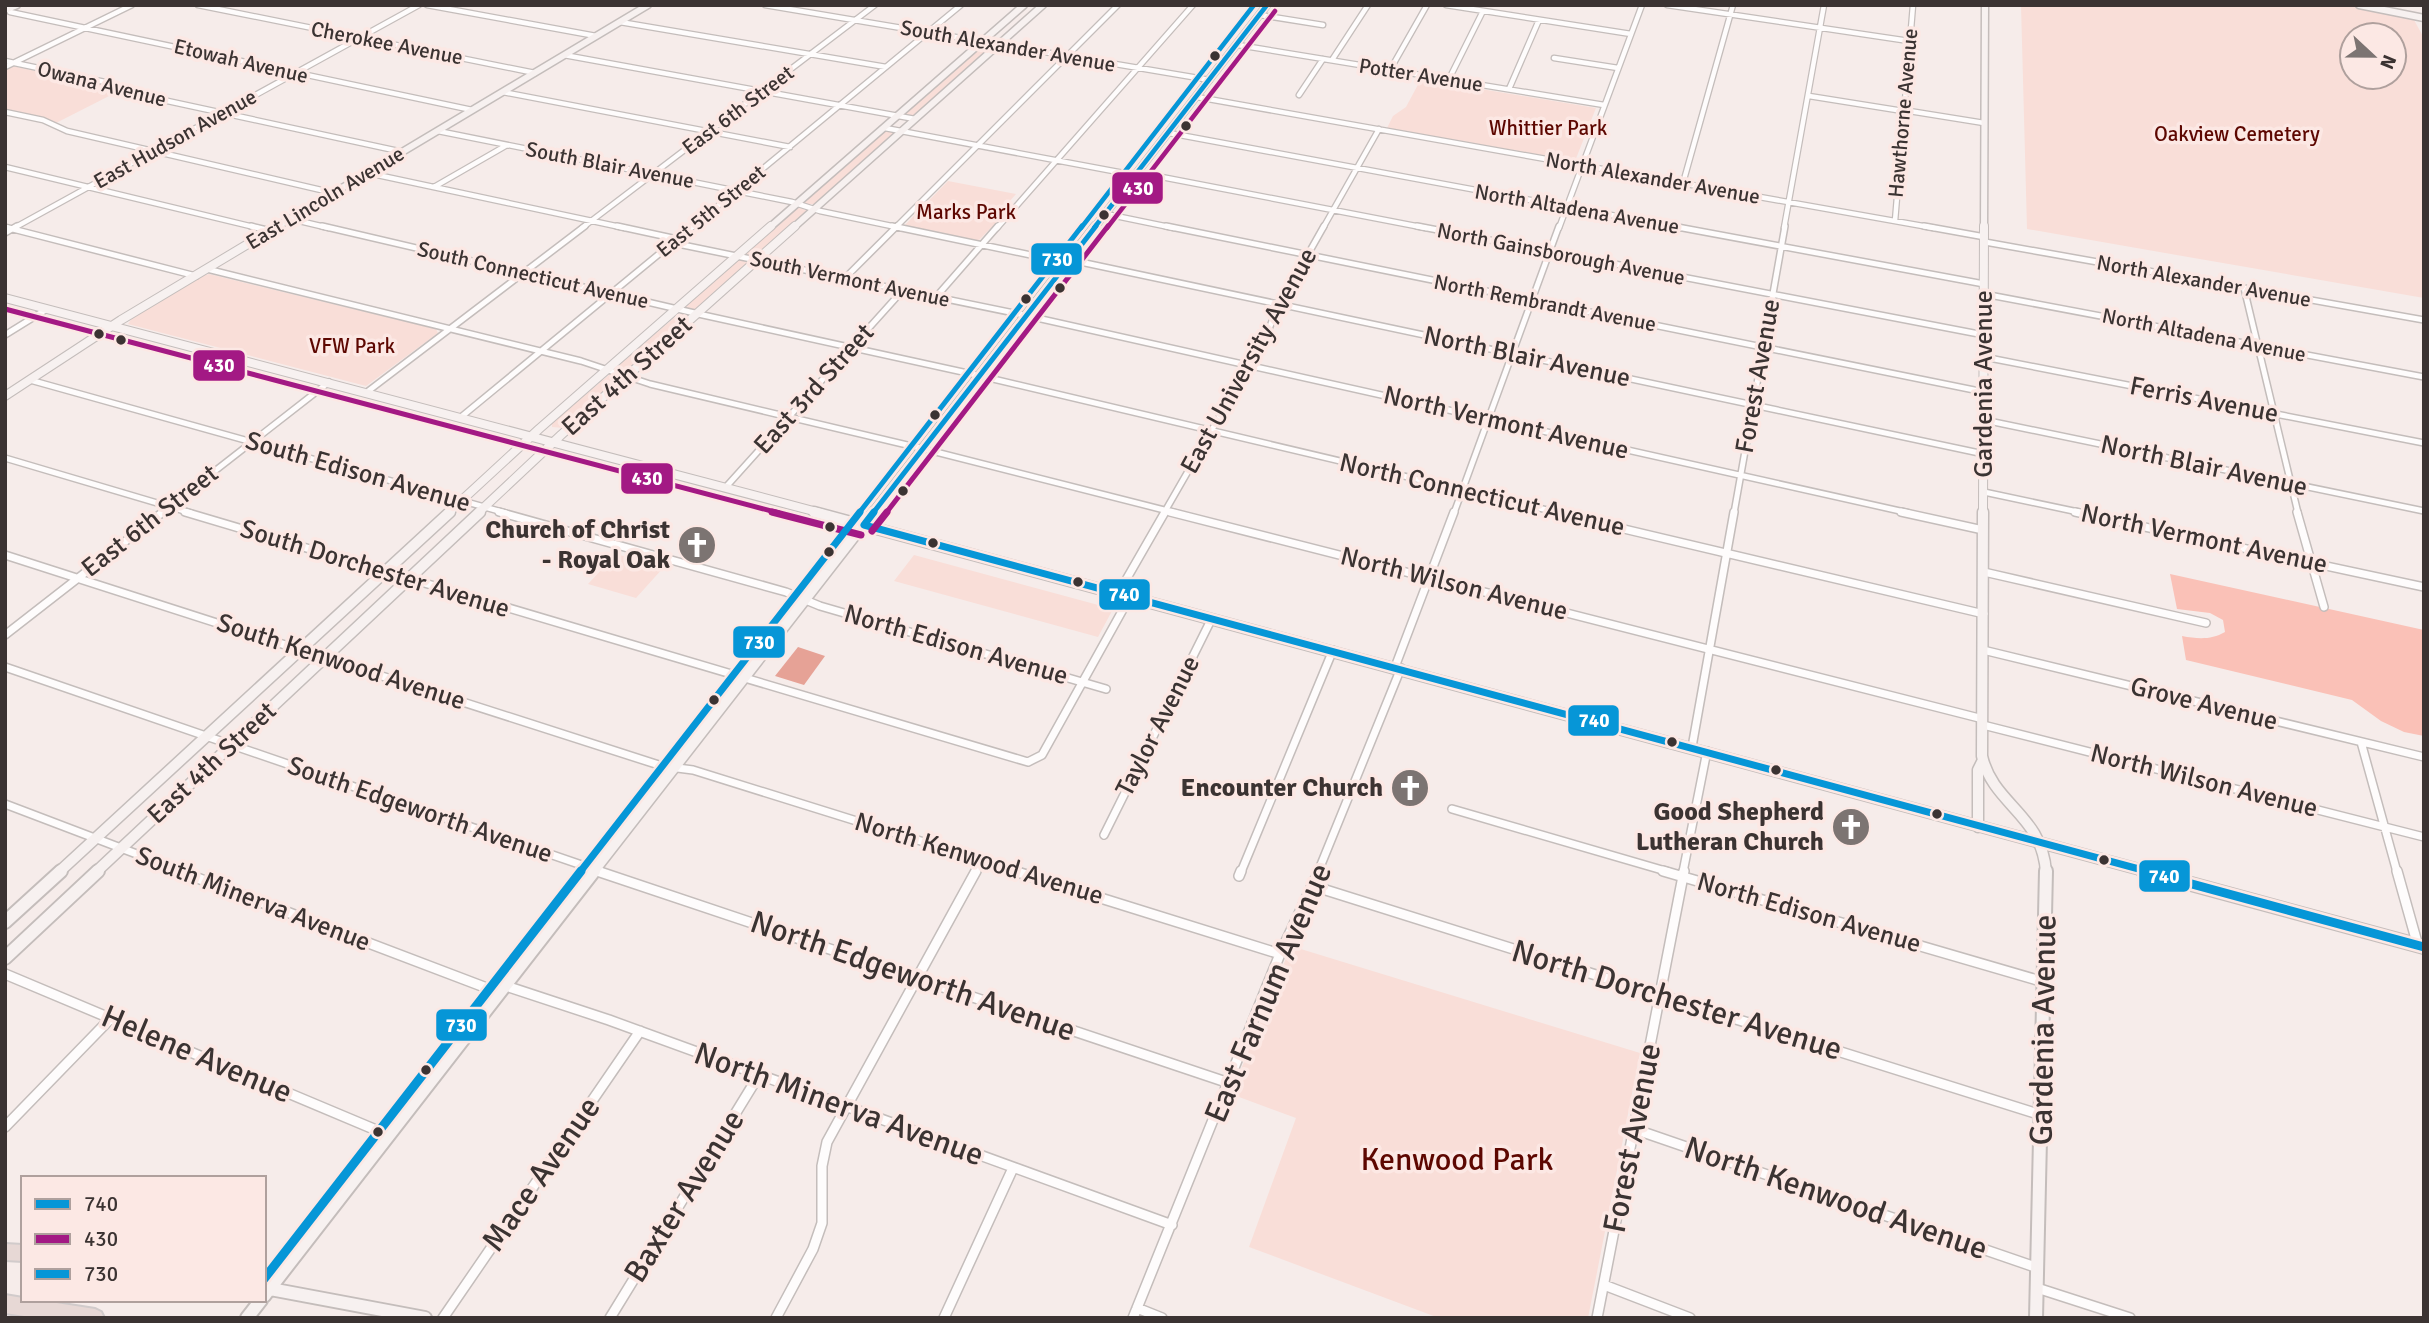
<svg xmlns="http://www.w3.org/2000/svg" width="2429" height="1323" font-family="Signika,sans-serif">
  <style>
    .green { fill: #f9ded8; fill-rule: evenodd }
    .forest { fill: #fac1b7 }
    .water { fill: #e6a296 }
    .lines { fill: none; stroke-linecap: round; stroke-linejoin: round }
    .street-far3-casing { stroke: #c4bdbb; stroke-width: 7 }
    .street-far2-casing { stroke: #c4bdbb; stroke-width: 8 }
    .street-far1-casing { stroke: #c4bdbb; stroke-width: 10 }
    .street-casing { stroke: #c4bdbb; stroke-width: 12 }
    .secondary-far3-casing { stroke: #c4bdbb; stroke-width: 9 }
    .secondary-far2-casing { stroke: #c4bdbb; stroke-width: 10 }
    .secondary-far1-casing { stroke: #c4bdbb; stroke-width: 13 }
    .secondary-casing { stroke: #c4bdbb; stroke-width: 16 }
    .highway-casing { stroke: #d1cbcb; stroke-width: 4 }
    .street-far3 { stroke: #fefcfc; stroke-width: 4.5 }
    .street-far2 { stroke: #fefcfc; stroke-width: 5 }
    .street-far1 { stroke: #fefcfc; stroke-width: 7 }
    .street { stroke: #fefcfc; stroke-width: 9 }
    .secondary-far3 { stroke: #f7f1f0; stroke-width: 6 }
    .secondary-far2 { stroke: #f7f1f0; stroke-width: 8 }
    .secondary-far1 { stroke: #f7f1f0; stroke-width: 10 }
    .secondary { stroke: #f7f1f0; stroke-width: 12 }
    .highway { fill: #e7d8d5; fill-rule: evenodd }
    .bus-1-far3-casing { stroke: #fce8e4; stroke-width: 8 }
    .bus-1-far2-casing { stroke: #fce8e4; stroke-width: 10 }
    .bus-1-far1-casing { stroke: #fce8e4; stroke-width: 12 }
    .bus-1-casing { stroke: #fce8e4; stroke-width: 14 }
    .bus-2-far2-casing { stroke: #fce8e4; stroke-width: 8 }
    .bus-2-far1-casing { stroke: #fce8e4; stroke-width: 10 }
    .bus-2-casing { stroke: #fce8e4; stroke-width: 12 }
    .bus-3-far3-casing { stroke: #fce8e4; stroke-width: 8 }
    .bus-3-far2-casing { stroke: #fce8e4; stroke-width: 10 }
    .bus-3-far1-casing { stroke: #fce8e4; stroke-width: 12 }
    .bus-3-casing { stroke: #fce8e4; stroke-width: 14 }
    .bus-1-far3 { stroke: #0696d7; stroke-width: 4.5 }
    .bus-1-far2 { stroke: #0696d7; stroke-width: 5 }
    .bus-1-far1 { stroke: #0696d7; stroke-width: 7 }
    .bus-1 { stroke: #0696d7; stroke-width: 9 }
    .bus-2-far2 { stroke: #a31984; stroke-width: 4.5 }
    .bus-2-far1 { stroke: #a31984; stroke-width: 5 }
    .bus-2 { stroke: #a31984; stroke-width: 7 }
    .bus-3-far3 { stroke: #0696d7; stroke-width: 4.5 }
    .bus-3-far2 { stroke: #0696d7; stroke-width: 5 }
    .bus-3-far1 { stroke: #0696d7; stroke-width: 7 }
    .bus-3 { stroke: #0696d7; stroke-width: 9 }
    .bus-dot { fill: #3b3332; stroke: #fce8e4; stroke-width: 2.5 }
    .labels { text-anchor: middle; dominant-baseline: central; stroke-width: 7; stroke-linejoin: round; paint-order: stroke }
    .far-street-label { font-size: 21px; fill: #3b3332; stroke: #fce8e4 }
    .far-park-label { font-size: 21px; fill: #5d0701; stroke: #fce8e4 }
    .street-label { font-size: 26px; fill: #3b3332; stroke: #fce8e4 }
    .poi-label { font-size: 26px; font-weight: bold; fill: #3b3332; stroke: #fce8e4; text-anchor: end }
    .near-street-label { font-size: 32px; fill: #3b3332; stroke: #fce8e4 }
    .near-park-label { font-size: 32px; fill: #5d0701; stroke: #fce8e4 }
    .line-badge { stroke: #fce8e4; stroke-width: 2.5 }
    .badge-label { font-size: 19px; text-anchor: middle; font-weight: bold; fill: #fff }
  </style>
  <rect width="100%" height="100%" fill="#f6ecea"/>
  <!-- green -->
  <path class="green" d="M2021,5H2345L2414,20L2424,38V298L2027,229ZM2352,35H2394V77H2352Z
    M985,44L993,46L915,116L903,115Z
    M12,66L103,85L117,92L56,123L5,110V69Z
    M1421,79L1596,108L1575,161L1387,128L1393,116L1406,107Z
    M884,131L896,132L816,204H804V201Z
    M948,181L1016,194L995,218L1000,219L977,242L904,226Z
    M800,208L808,211L756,257L744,255L795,209Z
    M738,260L749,262L699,308L693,310L685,307Z
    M209,274L436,329L438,333L366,386L128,324L132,318L202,276Z
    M681,312L690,315L629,371L615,368Z
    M610,374L620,378L564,428L552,427V423Z
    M616,554L664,567L636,598L588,584Z
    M914,555L1113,609L1098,637L894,581Z
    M1291,946L1640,1053L1588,1318H1439L1249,1247L1296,1118L1231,1094Z"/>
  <!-- forest -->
  <path class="forest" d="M2170,574L2424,630V736L2404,732L2381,721L2352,700L2186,660L2182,636C2198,639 2211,640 2225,632L2223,620L2210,613L2177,609Z"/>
  <!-- water -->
  <path class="water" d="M798,647L825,656L804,685L775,676Z"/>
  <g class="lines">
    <defs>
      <path id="street-far3" d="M198,5L535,73
        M427,5L596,36
        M765,5L1210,80
        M1446,5L1631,34
        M1667,5L1909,41
        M10,12L472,110
        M1260,15L1323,25
        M620,22L886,67
        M1238,45L1604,105
        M564,55L915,119
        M1554,58L1618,68
        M1332,60L1368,5
        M5,61L105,82L126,92L403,152
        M5,67L132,5
        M1390,70L1427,5
        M1449,79L1483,11
        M1509,89L1539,20
        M503,92L790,147
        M1299,95L1323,59
        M1809,96L1903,111
        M1197,97L1934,228
        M1903,110L1984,123
        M5,112L43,120L67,131L334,193
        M885,128L1129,174H1146L1426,228
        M438,131L792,202L820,211L901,228
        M1169,133L1681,228
        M5,167L258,228
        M368,173L625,228
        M1683,183L1733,5
        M434,187L507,145
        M1106,214L1174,228
        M291,219L329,228
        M1895,221L1913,5
        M5,227L8,228
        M14,228L419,5
        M582,228L875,5
        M691,228L961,5
        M895,228L1118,5
        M997,228L1193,5
        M1323,228L1379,129
        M1559,228L1642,5
        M1784,228L1824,5"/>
      <path id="street-far2" d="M251,226L271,231
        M322,226L703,315L972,374L1560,513
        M617,226L677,239
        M892,226L1069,263
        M1166,226L1984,392
        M1417,226L1984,335
        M1672,226L1984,284
        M1924,226L1985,237
        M5,227L196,276
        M5,233L17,226
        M1985,242L2424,320
        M673,243L1019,314L1909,513
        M1071,260L1984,454
        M207,269L581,361L650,384L924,449L1176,513
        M845,278L897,226
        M2244,288L2298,513
        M1984,294L2424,377
        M936,297L998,226
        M5,335L47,309
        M1984,357L2424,443
        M30,380L506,513
        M367,392L585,226
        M461,417L693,226
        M1984,420L2424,511
        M5,458L191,513
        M725,488L903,290
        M1984,492L2083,513
        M161,513L329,382
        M1164,513L1267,334L1276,311L1324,226
        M1454,513L1559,226
        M1734,513L1785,226"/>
      <path id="street-far1" d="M185,512L1028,762L1042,755L1131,595
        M499,512L786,592L820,606L1106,689
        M1170,512L1983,719
        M1552,512L1984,614
        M1901,512L1983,530
        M2075,512L2424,587
        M2297,512L2324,607
        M5,555L662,766L693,770L1020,872
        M1984,572L2206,623
        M1119,592L1165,512
        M5,635L163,512
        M1983,650L2424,757
        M5,667L602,872
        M1395,667L1454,512
        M1983,725L2424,837
        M2361,742L2397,872
        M1692,747L1734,512
        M5,804L184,872
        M1452,809L1669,872
        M1104,835L1212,618
        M975,872L982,860
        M1241,872L1333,650
        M1318,872L1401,668
        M1683,872L1707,751"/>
      <path id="street" d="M179,871L500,993
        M597,871L1229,1083
        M1014,871L1280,954
        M1663,871L2044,982
        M2397,871L2418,946
        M1239,876L1241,871
        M1313,886L2041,1115
        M5,974L388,1135
        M506,986L609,1020L1172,1225
        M5,1127L111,1018
        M1634,1129L2038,1268
        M1604,1285L1690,1318
        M2037,1288L2130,1318
        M1137,1308L1162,1318
        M443,1318L640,1031
        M610,1318L759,1075
        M776,1318L813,1249L822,1223V1166L827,1142L976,871
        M944,1318L1013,1168
        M1133,1318L1280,954L1319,871
        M1597,1318L1684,871"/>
      <path id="secondary-far3" d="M2359,5L2424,18
        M5,10L17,5
        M275,228L648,5
        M769,228L1024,5
        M793,228L1043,5
        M1094,228L1267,5
        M1984,228L1985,5"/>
      <path id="secondary-far2" d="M5,298L821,513
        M5,396L121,320L278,226
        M448,513L539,429L771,226
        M478,513L561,435L795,226
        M872,513L1095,226
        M1983,513L1984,226"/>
      <path id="secondary-far1" d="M814,512L2149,872
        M1983,512L1982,756C1993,805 2042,814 2046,872
        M1978,827V770L1982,762
        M59,872L450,512
        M96,872L480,512
        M593,872L873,512"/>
      <path id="secondary" d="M2143,871L2424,947
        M5,922L61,871
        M5,958L98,871
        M265,1288L425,1318
        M264,1296L594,871
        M247,1318L261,1300
        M2036,1318L2046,871"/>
      <path id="highway" d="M5,1244L23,1245V1261L5,1260Z
        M5,1295L23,1298V1300H37L95,1309L101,1312L104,1318H37L5,1313Z"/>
    </defs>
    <!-- street-far3 casing -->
    <use href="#street-far3" class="street-far3-casing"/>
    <!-- street-far2 casing -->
    <use href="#street-far2" class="street-far2-casing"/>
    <!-- street-far1 casing -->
    <use href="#street-far1" class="street-far1-casing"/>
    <!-- street casing -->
    <use href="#street" class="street-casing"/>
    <!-- secondary-far3 casing -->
    <use href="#secondary-far3" class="secondary-far3-casing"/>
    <!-- secondary-far2 casing -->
    <use href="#secondary-far2" class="secondary-far2-casing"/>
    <!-- secondary-far1 casing -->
    <use href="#secondary-far1" class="secondary-far1-casing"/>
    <!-- secondary casing -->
    <use href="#secondary" class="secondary-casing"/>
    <!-- highway casing -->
    <use href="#highway" class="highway-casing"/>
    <!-- street-far3 -->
    <use href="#street-far3" class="street-far3"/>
    <!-- street-far2 -->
    <use href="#street-far2" class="street-far2"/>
    <!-- street-far1 -->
    <use href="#street-far1" class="street-far1"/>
    <!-- street -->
    <use href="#street" class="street"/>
    <!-- secondary-far3 -->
    <use href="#secondary-far3" class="secondary-far3"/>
    <!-- secondary-far2 -->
    <use href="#secondary-far2" class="secondary-far2"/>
    <!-- secondary-far1 -->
    <use href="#secondary-far1" class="secondary-far1"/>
    <!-- secondary -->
    <use href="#secondary" class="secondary"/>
    <!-- highway -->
    <use href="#highway" class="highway"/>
    <defs>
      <path id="bus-1-far3" d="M1094,228L1267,5"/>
      <path id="bus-1-far2" d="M873,513L1096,226"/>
      <path id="bus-1-far1" d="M864,525L2150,872
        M864,525L874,512"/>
      <path id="bus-1" d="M2144,871L2424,947"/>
      <path id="bus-2-far2" d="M1107,228L1275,11"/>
      <path id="bus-2-far1" d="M5,309L779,513
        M886,513L1108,226"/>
      <path id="bus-2" d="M772,512L861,535
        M872,531L887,512"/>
      <path id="bus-3-far3" d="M1081,228L1254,5"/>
      <path id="bus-3-far2" d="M859,513L1082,226"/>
      <path id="bus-3-far1" d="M580,872L860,512"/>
      <path id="bus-3" d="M264,1279L581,871"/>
    </defs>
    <!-- bus-1-far3 casing -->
    <use href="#bus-1-far3" class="bus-1-far3-casing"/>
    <!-- bus-1-far2 casing -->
    <use href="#bus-1-far2" class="bus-1-far2-casing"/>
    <!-- bus-1-far1 casing -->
    <use href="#bus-1-far1" class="bus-1-far1-casing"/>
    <!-- bus-1 casing -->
    <use href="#bus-1" class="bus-1-casing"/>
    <!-- bus-2-far2 casing -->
    <use href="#bus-2-far2" class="bus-2-far2-casing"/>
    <!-- bus-2-far1 casing -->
    <use href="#bus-2-far1" class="bus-2-far1-casing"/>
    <!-- bus-2 casing -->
    <use href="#bus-2" class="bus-2-casing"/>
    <!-- bus-3-far3 casing -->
    <use href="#bus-3-far3" class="bus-3-far3-casing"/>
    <!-- bus-3-far2 casing -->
    <use href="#bus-3-far2" class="bus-3-far2-casing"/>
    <!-- bus-3-far1 casing -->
    <use href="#bus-3-far1" class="bus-3-far1-casing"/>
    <!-- bus-3 casing -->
    <use href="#bus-3" class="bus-3-casing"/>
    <!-- bus-1-far3 -->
    <use href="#bus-1-far3" class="bus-1-far3"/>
    <!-- bus-1-far2 -->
    <use href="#bus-1-far2" class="bus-1-far2"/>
    <!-- bus-1-far1 -->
    <use href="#bus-1-far1" class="bus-1-far1"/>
    <!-- bus-1 -->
    <use href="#bus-1" class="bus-1"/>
    <!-- bus-2-far2 -->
    <use href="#bus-2-far2" class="bus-2-far2"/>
    <!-- bus-2-far1 -->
    <use href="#bus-2-far1" class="bus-2-far1"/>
    <!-- bus-2 -->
    <use href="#bus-2" class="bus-2"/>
    <!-- bus-3-far3 -->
    <use href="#bus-3-far3" class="bus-3-far3"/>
    <!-- bus-3-far2 -->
    <use href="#bus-3-far2" class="bus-3-far2"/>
    <!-- bus-3-far1 -->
    <use href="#bus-3-far1" class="bus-3-far1"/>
    <!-- bus-3 -->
    <use href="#bus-3" class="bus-3"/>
  </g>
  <!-- icons -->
  <defs>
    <symbol id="church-disc" viewBox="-11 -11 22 22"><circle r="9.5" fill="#7c7472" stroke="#fce8e4"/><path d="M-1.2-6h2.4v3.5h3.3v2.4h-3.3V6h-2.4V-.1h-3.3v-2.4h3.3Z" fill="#fff"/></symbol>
  </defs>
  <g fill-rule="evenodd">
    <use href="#church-disc" x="675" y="523" width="44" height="44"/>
    <use href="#church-disc" x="1388" y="766" width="44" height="44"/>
    <use href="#church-disc" x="1829" y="805" width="44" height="44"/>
  </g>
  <!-- markers -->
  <g class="bus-dot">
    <circle cx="1215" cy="56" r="6"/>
    <circle cx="1186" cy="126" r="6"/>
    <circle cx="1104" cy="215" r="6"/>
    <circle cx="1060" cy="288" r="6"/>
    <circle cx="1026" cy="299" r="6"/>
    <circle cx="99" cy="334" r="6"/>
    <circle cx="121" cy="340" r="6"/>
    <circle cx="935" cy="415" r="6"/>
    <circle cx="903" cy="491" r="6"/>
    <circle cx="830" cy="527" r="6"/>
    <circle cx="933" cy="543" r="6"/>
    <circle cx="829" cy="552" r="6"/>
    <circle cx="1078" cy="582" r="6"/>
    <circle cx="714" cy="700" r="6"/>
    <circle cx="1672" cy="742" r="6"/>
    <circle cx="1776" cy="770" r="6"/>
    <circle cx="1937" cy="814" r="6"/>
    <circle cx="2104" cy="860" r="6"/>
    <circle cx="426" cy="1070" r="6"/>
    <circle cx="378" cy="1132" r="6"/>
  </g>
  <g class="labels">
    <!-- far-street labels -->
    <g class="far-street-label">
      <text transform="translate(387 43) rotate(11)">Cherokee Avenue</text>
      <text transform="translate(1008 46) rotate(10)">South Alexander Avenue</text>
      <text transform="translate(241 61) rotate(13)">Etowah Avenue</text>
      <text transform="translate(1421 75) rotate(9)">Potter Avenue</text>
      <text transform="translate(102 84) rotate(14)">Owana Avenue</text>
      <text transform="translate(738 110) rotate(-37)">East 6th Street</text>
      <text transform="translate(1903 113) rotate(-85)">Hawthorne Avenue</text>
      <text transform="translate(175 139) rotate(-29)">East Hudson Avenue</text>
      <text transform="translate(610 165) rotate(11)">South Blair Avenue</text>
      <text transform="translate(1653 178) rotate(10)">North Alexander Avenue</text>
      <text transform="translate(325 198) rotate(-31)">East Lincoln Avenue</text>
      <text transform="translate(1577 209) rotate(10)">North Altadena Avenue</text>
      <text transform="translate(711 211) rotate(-39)">East 5th Street</text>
      <text transform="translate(1561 254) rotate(11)">North Gainsborough Avenue</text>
      <text transform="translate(533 275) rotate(13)">South Connecticut Avenue</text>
      <text transform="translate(850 279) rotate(12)">South Vermont Avenue</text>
      <text transform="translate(2204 281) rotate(10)">North Alexander Avenue</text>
      <text transform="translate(1545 303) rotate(11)">North Rembrandt Avenue</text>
      <text transform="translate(2204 335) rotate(11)">North Altadena Avenue</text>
    </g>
    <!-- far-park labels -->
    <g class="far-park-label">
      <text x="1548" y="128">Whittier Park</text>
      <text x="2237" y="134">Oakview Cemetery</text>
      <text x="966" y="212">Marks Park</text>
      <text x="352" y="346">VFW Park</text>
    </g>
    <!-- street labels -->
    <g class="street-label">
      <text transform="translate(1527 357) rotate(12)">North Blair Avenue</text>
      <text transform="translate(1249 361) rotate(-61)">East University Avenue</text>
      <text transform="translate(627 376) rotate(-42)">East 4th Street</text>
      <text transform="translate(1758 376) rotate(-80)">Forest Avenue</text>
      <text transform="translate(1984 384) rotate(-90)">Gardenia Avenue</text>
      <text transform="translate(814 389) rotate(-48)">East 3rd Street</text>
      <text transform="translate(2204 400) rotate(11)">Ferris Avenue</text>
      <text transform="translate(1506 423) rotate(13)">North Vermont Avenue</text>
      <text transform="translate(2204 466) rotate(12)">North Blair Avenue</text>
      <text transform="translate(358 472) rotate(16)">South Edison Avenue</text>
      <text transform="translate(1482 495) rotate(13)">North Connecticut Avenue</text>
      <text transform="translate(150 521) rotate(-38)">East 6th Street</text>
      <text transform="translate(2204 539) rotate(12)">North Vermont Avenue</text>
      <text transform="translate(375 569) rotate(17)">South Dorchester Avenue</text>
      <text transform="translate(1454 584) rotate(14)">North Wilson Avenue</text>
      <text transform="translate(956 645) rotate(16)">North Edison Avenue</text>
      <text transform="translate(341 662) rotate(18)">South Kenwood Avenue</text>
      <text transform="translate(2204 704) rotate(14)">Grove Avenue</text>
      <text transform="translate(1158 726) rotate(-63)">Taylor Avenue</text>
      <text transform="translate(212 763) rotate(-43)">East 4th Street</text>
      <text transform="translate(2204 781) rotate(14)">North Wilson Avenue</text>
      <text transform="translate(420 810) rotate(19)">South Edgeworth Avenue</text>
      <text transform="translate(979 859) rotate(17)">North Kenwood Avenue</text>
      <text transform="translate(253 899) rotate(21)">South Minerva Avenue</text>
      <text transform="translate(1809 913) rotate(16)">North Edison Avenue</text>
    </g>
    <!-- poi labels -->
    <g class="poi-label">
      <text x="670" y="530">Church of Christ<tspan x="670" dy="30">- Royal Oak</tspan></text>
      <text x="1383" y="788">Encounter Church</text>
      <text x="1824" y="812">Good Shepherd<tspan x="1824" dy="30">Lutheran Church</tspan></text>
    </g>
    <!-- near-street labels -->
    <g class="near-street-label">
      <text transform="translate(913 976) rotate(19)">North Edgeworth Avenue</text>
      <text transform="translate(1268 993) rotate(-67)">East Farnum Avenue</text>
      <text transform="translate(1677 1000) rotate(17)">North Dorchester Avenue</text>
      <text transform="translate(2043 1030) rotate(-89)">Gardenia Avenue</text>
      <text transform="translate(197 1054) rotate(23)">Helene Avenue</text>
      <text transform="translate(839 1104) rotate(20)">North Minerva Avenue</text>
      <text transform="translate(1632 1138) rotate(-79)">Forest Avenue</text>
      <text transform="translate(541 1174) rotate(-55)">Mace Avenue</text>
      <text transform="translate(684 1196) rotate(-58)">Baxter Avenue</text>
      <text transform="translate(1836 1198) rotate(19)">North Kenwood Avenue</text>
    </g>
    <!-- near-park labels -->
    <g class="near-park-label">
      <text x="1457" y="1159">Kenwood Park</text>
    </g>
  </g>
  <g class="line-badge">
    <rect x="1111" y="171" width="53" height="34" rx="7" fill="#a31984"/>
    <rect x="1030" y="242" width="53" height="34" rx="7" fill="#0696d7"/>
    <rect x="192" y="349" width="54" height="33" rx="7" fill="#a31984"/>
    <rect x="620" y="462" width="54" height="33" rx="7" fill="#a31984"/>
    <rect x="1098" y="578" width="53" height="33" rx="7" fill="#0696d7"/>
    <rect x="732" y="625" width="54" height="34" rx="7" fill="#0696d7"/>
    <rect x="1567" y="704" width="53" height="33" rx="7" fill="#0696d7"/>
    <rect x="2138" y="859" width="53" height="34" rx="7" fill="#0696d7"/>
    <rect x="435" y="1008" width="53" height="34" rx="7" fill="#0696d7"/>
  </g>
  <g class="badge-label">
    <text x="1138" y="195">430</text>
    <text x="1057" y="266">730</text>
    <text x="219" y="372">430</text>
    <text x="647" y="485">430</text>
    <text x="1124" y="601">740</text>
    <text x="759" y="649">730</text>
    <text x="1594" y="727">740</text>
    <text x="2164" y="883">740</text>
    <text x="461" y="1032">730</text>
  </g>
  <!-- border -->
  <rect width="2429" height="1323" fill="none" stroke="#3b3332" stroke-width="14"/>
  <!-- legend -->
  <rect x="21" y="1176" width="245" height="126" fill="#fce8e4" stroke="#afa09d" stroke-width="2"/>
  <rect x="35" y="1199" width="35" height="10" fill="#0696d7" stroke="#afa09d" stroke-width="2"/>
  <text x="84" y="1211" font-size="21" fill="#3b3332">740</text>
  <rect x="35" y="1234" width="35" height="10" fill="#a31984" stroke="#afa09d" stroke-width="2"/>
  <text x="84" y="1246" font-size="21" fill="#3b3332">430</text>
  <rect x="35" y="1269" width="35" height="10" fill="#0696d7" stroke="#afa09d" stroke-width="2"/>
  <text x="84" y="1281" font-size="21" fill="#3b3332">730</text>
  <!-- north arrow -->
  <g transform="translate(2373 56) rotate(112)"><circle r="33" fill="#fce8e4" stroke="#afa09d" stroke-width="2"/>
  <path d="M0-5L12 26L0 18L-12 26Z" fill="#7c7472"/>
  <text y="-10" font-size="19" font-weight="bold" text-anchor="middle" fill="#3b3332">N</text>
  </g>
</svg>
